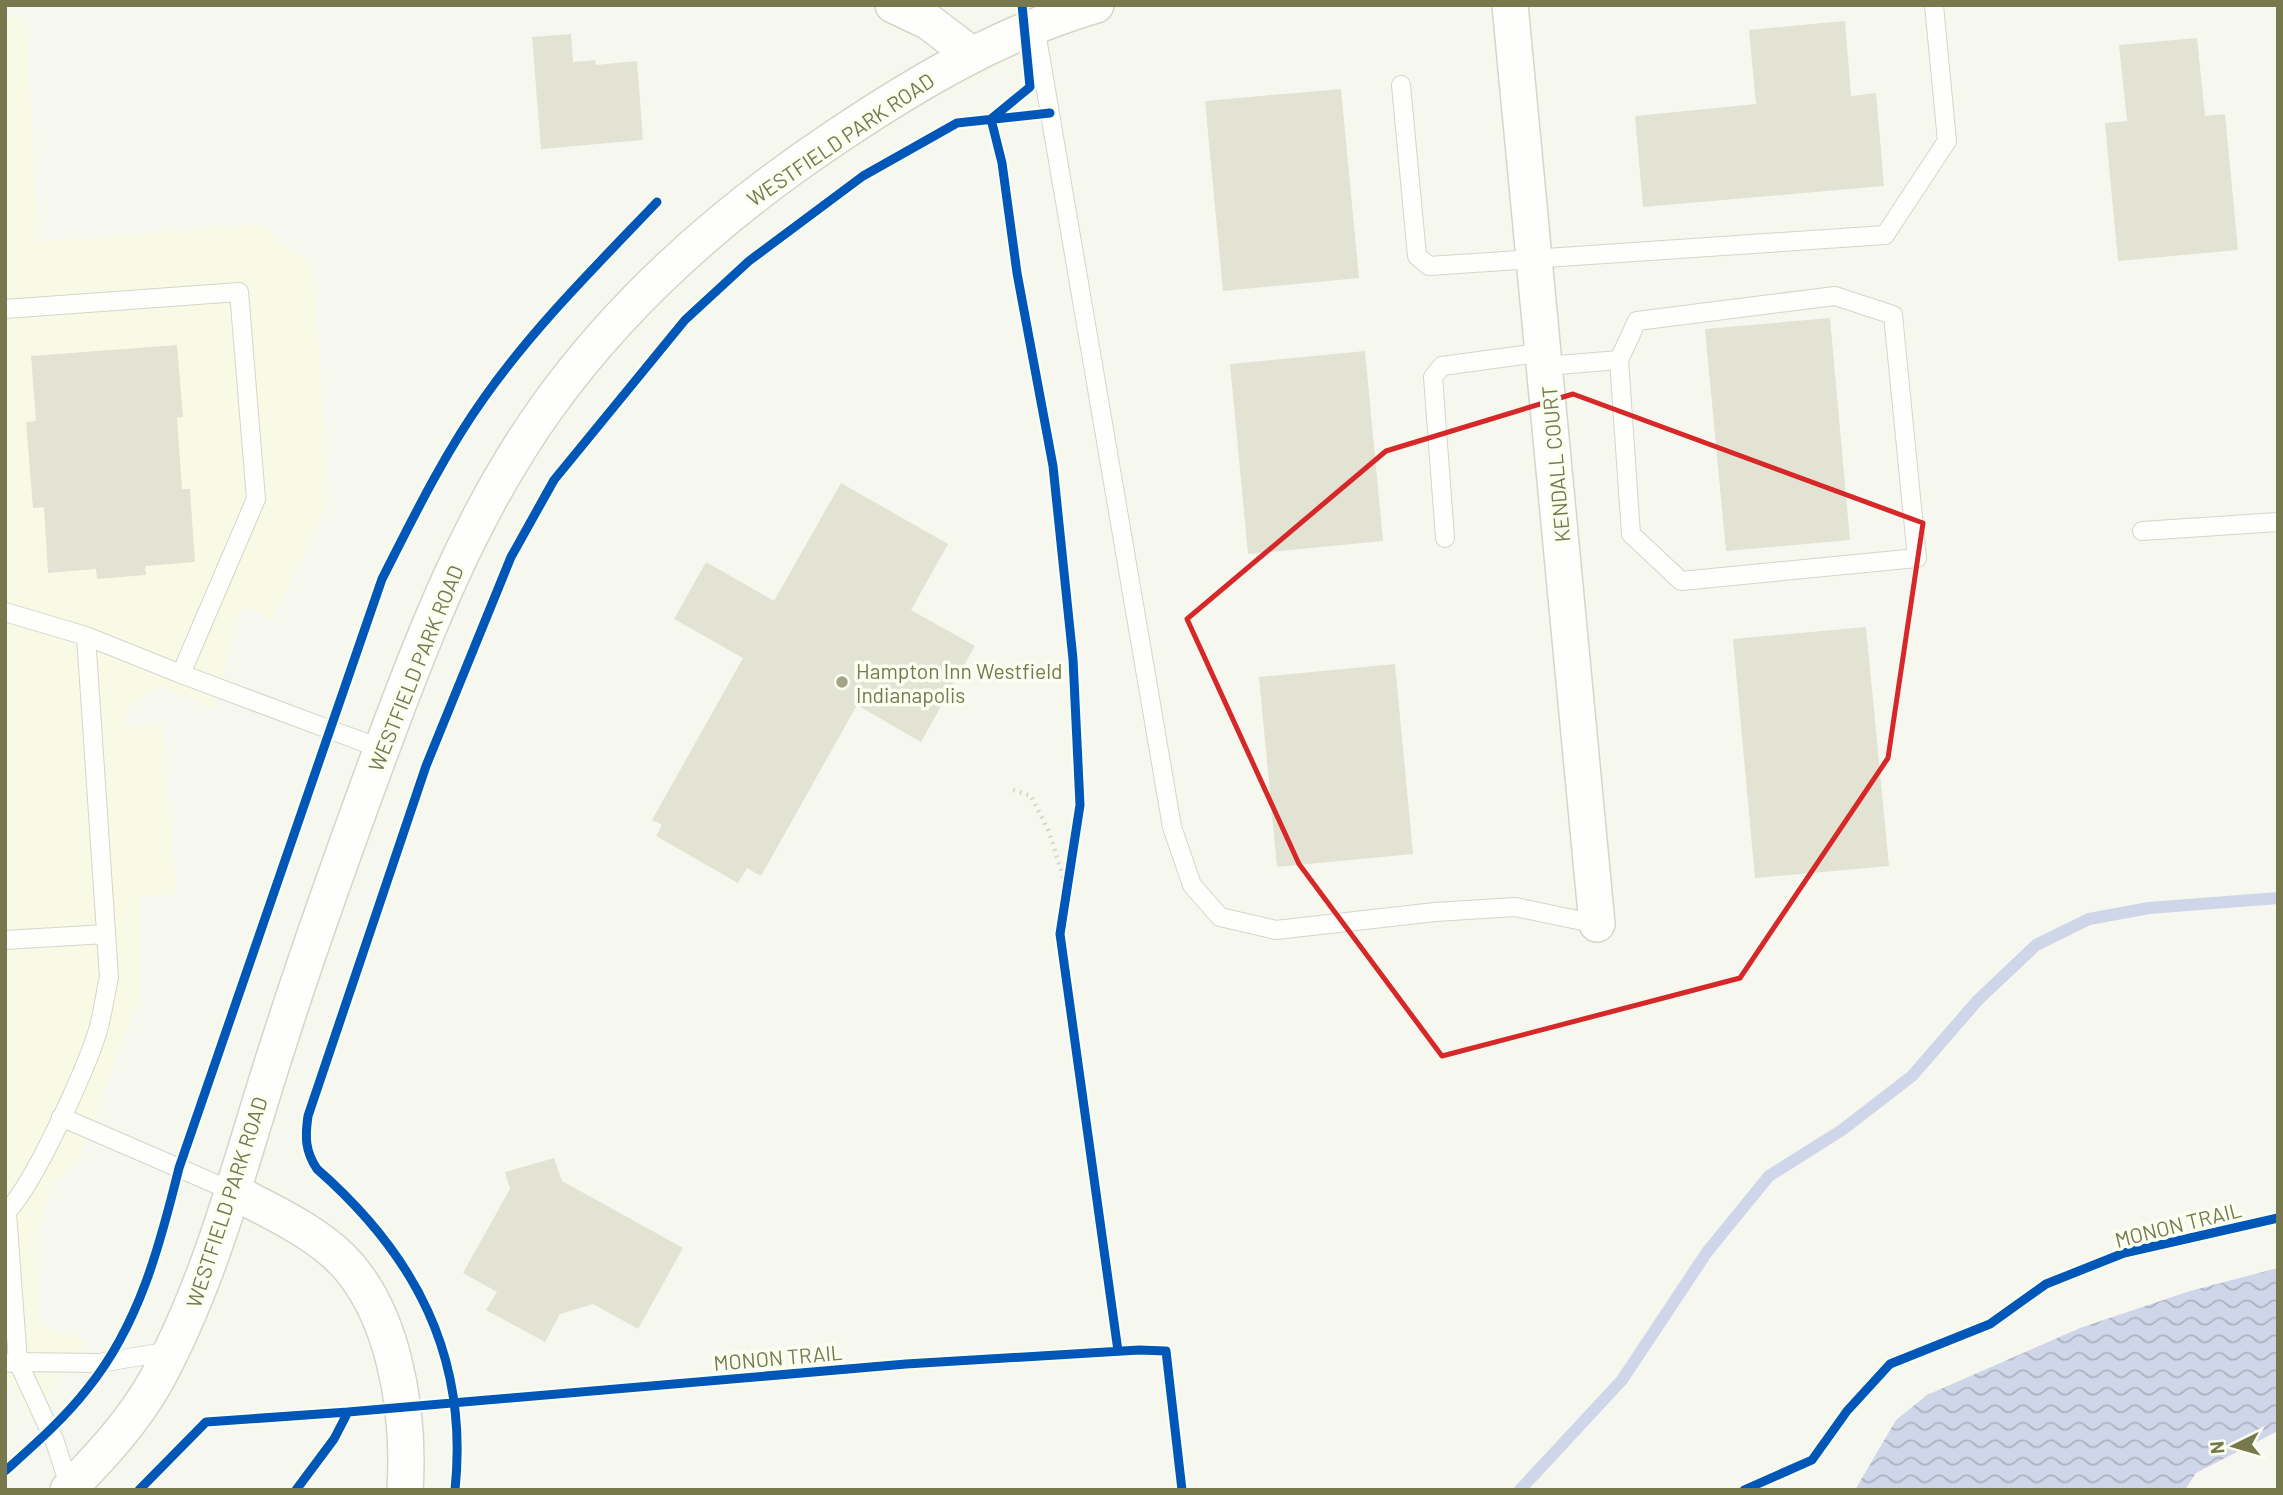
<svg xmlns="http://www.w3.org/2000/svg" width="2283" height="1495" font-family="Barlow,sans-serif">
  <style>
    .commercial { fill: #f9fae6 }
    .water { fill: url(#water-waves) }
    .lines { fill: none; stroke-linecap: round; stroke-linejoin: round }
    .stream { stroke: #cfd6e9; stroke-width: 12 }
    .building { fill: #e2e3d3 }
    .service-casing { stroke: #d4d6c9; stroke-width: 20 }
    .minor-casing { stroke: #d4d6c9; stroke-width: 38 }
    .path { stroke: #d8d8cd; stroke-width: 4.5; stroke-dasharray: 2 5; stroke-linecap: butt }
    .service { stroke: #fefefd; stroke-width: 18 }
    .minor { stroke: #fefefd; stroke-width: 35 }
    .cycleway-casing { stroke: #fbfff1; stroke-width: 13 }
    .cycleway { stroke: #0057b8; stroke-width: 9 }
    .marked { fill: none; stroke: #d62828; stroke-width: 5; stroke-linejoin: round }
    .poi-dot { fill: #a4a586; stroke: #fbfff1; stroke-width: 2.5 }
    .labels { text-anchor: middle; dominant-baseline: central; stroke-width: 7; stroke-linejoin: round; paint-order: stroke }
    .street-label { font-size: 21px; fill: #78784d; stroke: #fbfff1 }
    .poi-label { font-size: 21px; fill: #78784d; stroke: #fbfff1; text-anchor: start }
  </style>
  <defs>
    <pattern id="water-waves" width="16" height="10" patternUnits="userSpaceOnUse" patternTransform="scale(1.75)"><rect width="16" height="10" fill="#cfd6e9"/><path d="M0 5q4-4 8 0t8 0" fill="none" stroke="#adb2bf"/></pattern>
  </defs>
  <rect width="100%" height="100%" fill="#f6f8ef"/>
  <!-- commercial -->
  <path class="commercial" d="M25,16L39,242L260,224L312,266L328,465L325,508L272,621L250,607L234,615V638L214,709L161,686L126,708L125,728L163,723L176,894L139,895L141,993L78,1163L51,1183L38,1237L41,1326L89,1342L29,1420L13,1383H5V19Z"/>
  <!-- water -->
  <path class="water" d="M2278,1268V1431L2196,1473L2185,1490H1855L1896,1420L1927,1395L2080,1328L2190,1291Z"/>
  <g class="lines">
    <!-- stream -->
    <path class="stream" d="M1520,1490L1622,1380L1707,1252L1769,1176L1842,1130L1912,1076L1978,1000L2036,945L2089,919L2149,908L2278,898"/>
  </g>
  <!-- building -->
  <path class="building" d="M1845,21L1851,96L1876,93L1884,186L1643,207L1635,116L1756,104L1749,30Z
    M571,34L573,62L595,60L596,65L637,61L643,140L541,149L532,37Z
    M2197,38L2205,116L2225,114L2238,250L2118,261L2105,123L2127,121L2119,45Z
    M1341,89L1359,278L1223,291L1205,101Z
    M1830,318L1850,540L1726,551L1705,329Z
    M177,345L183,417L177,418L182,489H190L195,562L145,566L146,575L97,579L96,569L48,573L44,507L33,508L26,422L36,421L31,356Z
    M1365,351L1383,541L1248,554L1230,364Z
    M841,483L948,544L911,610L975,646L921,742L857,705L761,876L747,868L738,883L656,836L662,825L652,820L743,658L674,619L706,562L774,601Z
    M1866,627L1889,866L1755,878L1733,639Z
    M1395,664L1413,854L1277,867L1259,677Z
    M554,1158L562,1181L683,1248L638,1329L593,1304L560,1314L545,1342L486,1310L497,1292L463,1273L510,1189L505,1172Z"/>
  <g class="lines">
    <defs>
      <path id="service" d="M1035,26L1172,827L1192,885L1220,917L1276,930L1435,912L1515,907L1597,924
        M1401,85L1417,256L1429,266L1885,235L1947,141L1934,5
        M5,309L239,292L256,499L181,674L86,636L5,612
        M1546,366L1619,360L1631,534L1681,581L1917,558L1893,315L1835,296L1637,321L1619,360
        M2142,531L2278,522
        M1445,538L1433,377L1442,366L1545,352
        M181,674L382,749
        M5,940L106,934
        M61,1117L232,1191
        M5,1213C31,1191 88,1066 98,1030C103,1013 105,994 109,977L86,636
        M5,1363L18,1362L7,1213
        M70,1488L55,1442L18,1362L99,1363L171,1351"/>
      <path id="minor" d="M893,5L929,22L972,55
        M1510,5L1597,924
        M232,1191C266,1209 304,1226 333,1251C395,1304 410,1413 405,1490
        M68,1490C101,1456 134,1421 157,1379C214,1274 242,1155 279,1042C310,945 344,851 379,756C424,634 471,513 547,407C625,298 725,211 836,137C918,82 1001,33 1096,5"/>
    </defs>
    <!-- service casing -->
    <use href="#service" class="service-casing"/>
    <!-- minor casing -->
    <use href="#minor" class="minor-casing"/>
    <!-- path -->
    <path class="path" d="M1013,790L1031,796L1049,832L1067,889"/>
    <!-- service -->
    <use href="#service" class="service"/>
    <!-- minor -->
    <use href="#minor" class="minor"/>
    <defs>
      <path id="cycleway" d="M991,119L1002,163L1017,273L1053,466L1073,659L1080,805L1060,934L1118,1351
        M991,119L1030,87L1022,5
        M5,1471C34,1445 64,1419 88,1388C139,1325 160,1245 179,1168L382,579C413,518 444,454 484,398C534,327 597,265 657,202
        M139,1490L206,1422L348,1412
        M296,1490L334,1439L348,1412L906,1364L1139,1350L1166,1351L1182,1490
        M455,1490C469,1356 415,1255 317,1169C305,1151 305,1137 308,1116L426,766L511,557L554,480L685,320L749,261L863,176L957,123L1050,113
        M1744,1490L1812,1460L1847,1411L1890,1364L1990,1324L2046,1284L2124,1253L2278,1218"/>
    </defs>
    <!-- cycleway casing -->
    <use href="#cycleway" class="cycleway-casing"/>
    <!-- cycleway -->
    <use href="#cycleway" class="cycleway"/>
  </g>
  <!-- marked area -->
  <path class="marked" d="M1573,394L1923,523L1888,758L1740,978L1442,1056L1299,864L1187,619L1386,451Z"/>
  <!-- markers -->
  <circle class="poi-dot" cx="842" cy="682" r="7"/>
  <g class="labels">
    <!-- street labels -->
    <g class="street-label">
      <text transform="translate(840 139) rotate(-34)">WESTFIELD PARK ROAD</text>
      <text transform="translate(1555 464) rotate(-95)">KENDALL COURT</text>
      <text transform="translate(415 668) rotate(-68)">WESTFIELD PARK ROAD</text>
      <text transform="translate(226 1202) rotate(-72)">WESTFIELD PARK ROAD</text>
      <text transform="translate(2178 1224) rotate(-14)">MONON TRAIL</text>
      <text transform="translate(778 1357) rotate(-5)">MONON TRAIL</text>
    </g>
    <!-- poi labels -->
    <g class="poi-label">
      <text x="856" y="670">Hampton Inn Westfield<tspan x="856" dy="24">Indianapolis</tspan></text>
    </g>
  </g>
  <!-- border -->
  <rect width="2283" height="1495" fill="none" stroke="#78784d" stroke-width="14"/>
  <!-- north arrow -->
  <g transform="translate(2234 1446) rotate(265)" stroke="#fbfff1" stroke-width="5" paint-order="stroke">
  <path d="M0-5L12 26L0 18L-12 26Z" fill="#78784d"/>
  <text y="-10" font-size="19" font-weight="bold" text-anchor="middle" fill="#78784d">N</text>
  </g>
</svg>
